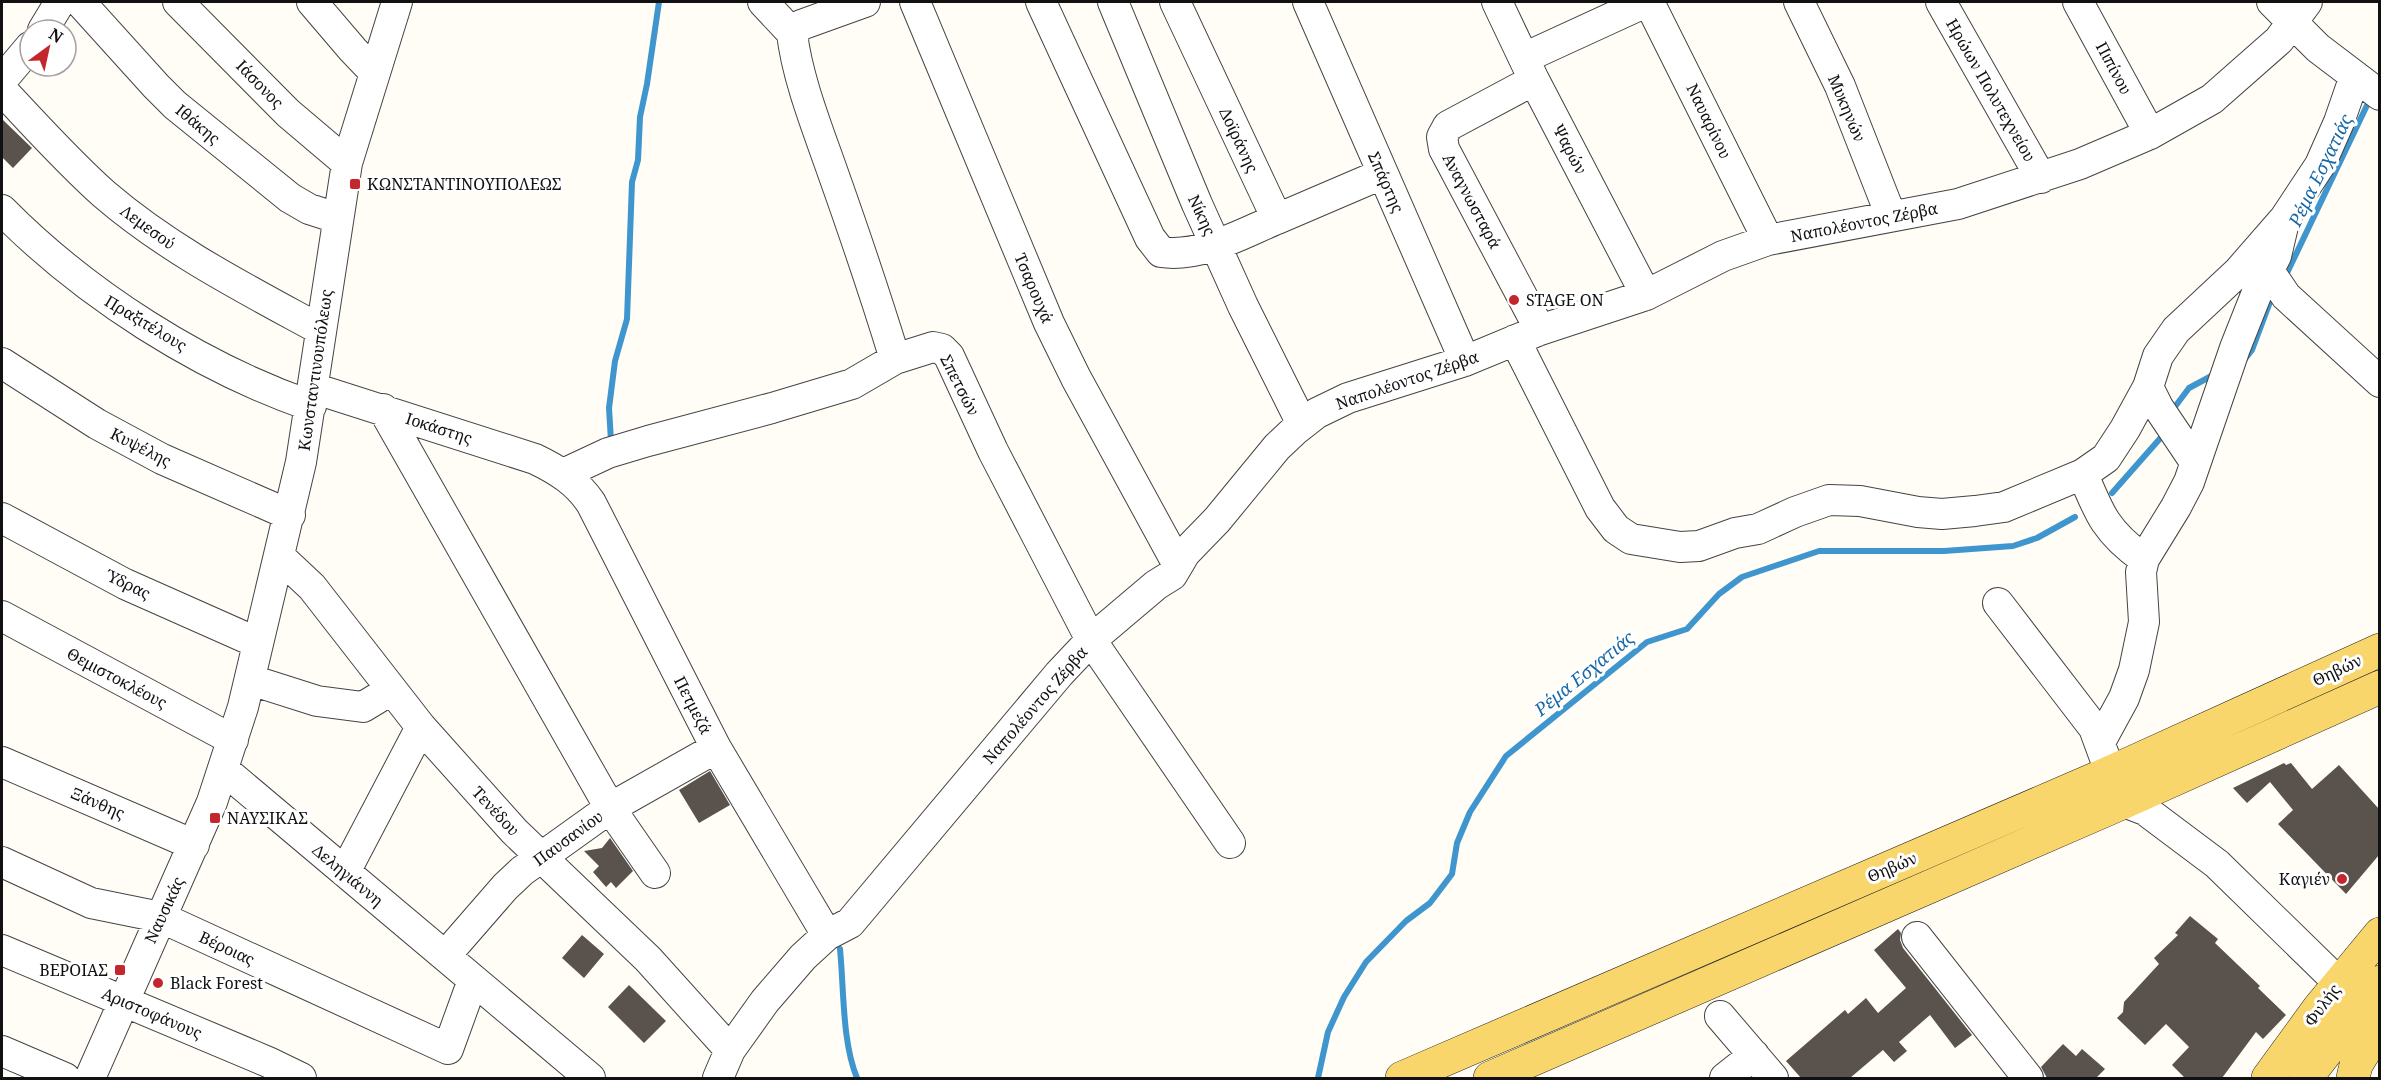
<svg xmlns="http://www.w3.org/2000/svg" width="2381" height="1080" font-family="'Noto Serif',serif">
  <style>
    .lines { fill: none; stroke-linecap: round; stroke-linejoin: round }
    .stream { stroke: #3f96cf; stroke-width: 6 }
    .building { fill: #5a524d }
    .minor-casing { stroke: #444; stroke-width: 32 }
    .major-casing { stroke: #222; stroke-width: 34 }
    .minor { stroke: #fff; stroke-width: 30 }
    .major { stroke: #f9d66b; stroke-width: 33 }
    .poi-dot { fill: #c4262e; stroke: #fff; stroke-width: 2 }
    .labels { text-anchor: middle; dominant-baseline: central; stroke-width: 6; stroke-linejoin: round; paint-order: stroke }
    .street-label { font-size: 16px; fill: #111; stroke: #fff }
    .poi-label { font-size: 16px; fill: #111; stroke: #fff; text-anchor: start }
    .water-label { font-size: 18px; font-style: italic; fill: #1768a6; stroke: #fff }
  </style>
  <rect width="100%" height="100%" fill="#fffdf5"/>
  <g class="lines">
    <!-- stream -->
    <path class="stream" d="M2287,273L2370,99
      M2245,359L2252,350L2273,294
      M2174,408L2189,388L2217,373
      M611,441L609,408L615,361L627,319L632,182L638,160L640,117L647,84L659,2
      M2112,493L2164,434
      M840,949C844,989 842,1042 857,1078
      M1318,1078L1328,1032L1344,997L1366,962L1406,921L1430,903L1452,874L1457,843L1470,812L1506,756L1647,642L1687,629L1719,594L1742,577L1819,551H1944L2013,546L2037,538L2075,517"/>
  </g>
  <!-- building -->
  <path class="building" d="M2,119L32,148L13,168L2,157Z
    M2284,763L2286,765L2291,763L2312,789L2339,765L2379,809V855L2346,894L2278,824L2293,810L2270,782L2247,803L2233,788Z
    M710,771L730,805L699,823L679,790Z
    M610,838L633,871L616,888L611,882L606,887L593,872L599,866L584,851L602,848Z
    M2190,916L2218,939L2215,943L2260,986L2258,988L2286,1015L2263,1039L2256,1032L2222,1078H2185L2172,1065L2189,1047L2166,1024L2145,1045L2117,1018L2123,1012L2124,1002L2159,964L2154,958L2178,935L2175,933Z
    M1898,929L1901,933L1900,940L1903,948L1972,1035L1955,1048L1930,1015L1899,1042L1907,1051L1894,1062L1883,1050L1850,1078H1801L1786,1061L1845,1010L1848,1014L1866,998L1878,1013L1906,988L1874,950Z
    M582,935L604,954L584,978L562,958Z
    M629,985L666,1021L644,1043L608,1007Z
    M2063,1044L2076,1056L2082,1049L2105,1069L2096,1078H2047L2041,1067Z"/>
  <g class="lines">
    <defs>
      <path id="minor" d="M80,2L156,86L175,105L290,198L309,209L337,218
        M178,2L288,113L347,163
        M312,2L353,50L374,72
        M763,2L792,33
        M915,2L1049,323L1076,378L1177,563
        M1041,2L1150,238L1161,252C1200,258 1241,234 1277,219L1175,2
        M1113,2L1197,204L1243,306L1302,424
        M1308,2L1465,361
        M1497,2L1534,80L1646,295
        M1649,2L1768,240
        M1799,2L1840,86L1891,216
        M1941,2L2041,178
        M2078,2L2150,134
        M2272,2L2318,48L2380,95
        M43,30L60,2
        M792,33C797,78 818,130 833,173C855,235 876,297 895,359L933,347L942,349L949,356L993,451L1091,640L1230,843
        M792,33L801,25L865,2
        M1524,58L1646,2
        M2,80L30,47
        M1534,80L1448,126L1442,137L1444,149L1540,330
        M2,90C35,125 68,162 104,194C169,250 246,289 321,330
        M2,210C85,294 199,367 311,406
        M1277,219L1382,174
        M2269,271L2286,296L2380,382
        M1515,340L1600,508L1616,529L1631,539L1680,547L1699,546L1735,533L1758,529L1795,512L1829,500L1860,501L1918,512L1942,514L1975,511L2004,507L2083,474L2106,458L2125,429L2148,387L2158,356L2176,330L2238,272L2285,218L2320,165L2339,122L2355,76
        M2,363L97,424L162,459L290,515
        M2148,387L2158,407L2195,462
        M313,388L535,459C558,470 577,482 591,503L716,748L827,935
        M383,409L610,808L655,873
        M563,474L608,453L648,441L772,408L852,384L895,359
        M2083,474C2099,514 2107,533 2144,559
        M2,518L125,584L258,643
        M280,557L312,587L421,727L514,831L648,959L730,1050
        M1998,603L2094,728L2105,758
        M2,616L233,740
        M251,680L317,701L363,707L391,690
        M2100,742L2124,698L2134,670L2144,622L2141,572L2144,559L2176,507L2189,482L2235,348L2258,290L2276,256L2283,226
        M2,762L194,845
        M224,770L590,1078
        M2124,802L2145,810L2217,864L2339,983
        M2,862L91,903L160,917L448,1049L473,980
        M345,872L421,727
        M1917,937L2028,1078
        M2,950L268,1062L301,1078
        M445,956L505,887L522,871L610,808L716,748
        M1720,1016L1773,1078
        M2,1051L65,1078
        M90,1078L212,802L243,707L301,462L347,163L397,2
        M718,1078L730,1050L765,1001L803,957L827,935L850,923L1059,674L1091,640L1156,585L1172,575L1185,553L1217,520L1277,447L1294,431L1317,413L1348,398L1465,361L1540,330L1646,295L1723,256L1768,240L1958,204L2080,164L2150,134L2212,99L2279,40L2307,2
        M1725,1078L1754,1055"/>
      <path id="major" d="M1402,1078L2109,773L2380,650
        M1490,1078L2124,802L2380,687
        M2268,1078L2319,1008L2380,934
        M2306,1078L2380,982
        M2353,1078L2356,1065L2380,1025"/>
    </defs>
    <!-- minor casing -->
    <use href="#minor" class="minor-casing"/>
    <!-- major casing -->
    <use href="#major" class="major-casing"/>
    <!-- minor -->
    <use href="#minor" class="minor"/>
    <!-- major -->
    <use href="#major" class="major"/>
  </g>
  <!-- markers -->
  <g class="poi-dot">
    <rect x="349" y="178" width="12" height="12" rx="3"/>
    <circle cx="1514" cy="300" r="6"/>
    <rect x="209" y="812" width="12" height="12" rx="3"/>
    <circle cx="2342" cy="879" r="6"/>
    <rect x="114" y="964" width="12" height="12" rx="3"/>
    <circle cx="158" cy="983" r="6"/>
  </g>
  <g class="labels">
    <!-- street labels -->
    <g class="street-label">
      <text transform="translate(2114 68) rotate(62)">Πιπίνου</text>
      <text transform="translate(260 84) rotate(46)">Ιάσονος</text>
      <text transform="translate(1991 90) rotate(60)">Ηρώων Πολυτεχνείου</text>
      <text transform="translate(1847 108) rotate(67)">Μυκηνών</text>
      <text transform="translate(1709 121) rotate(64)">Ναυαρίνου</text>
      <text transform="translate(198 124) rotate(40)">Ιθάκης</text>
      <text transform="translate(1239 140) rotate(65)">Δοϊράνης</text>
      <text transform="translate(1570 149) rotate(62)">Ψαρών</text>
      <text transform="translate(1386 182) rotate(66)">Σπάρτης</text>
      <text transform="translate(1472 201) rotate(62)">Αναγνωσταρά</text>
      <text transform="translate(1202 215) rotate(65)">Νίκης</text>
      <text transform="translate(1864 222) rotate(-11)">Ναπολέοντος Ζέρβα</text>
      <text transform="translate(148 227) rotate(36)">Λεμεσού</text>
      <text transform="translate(1034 288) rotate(67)">Τσαρουχά</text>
      <text transform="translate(146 323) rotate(31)">Πραξιτέλους</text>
      <text transform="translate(315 370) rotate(-82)">Κωνσταντινουπόλεως</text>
      <text transform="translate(1407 380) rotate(-19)">Ναπολέοντος Ζέρβα</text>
      <text transform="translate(960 385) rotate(63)">Σπετσών</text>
      <text transform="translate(439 428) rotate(18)">Ιοκάστης</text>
      <text transform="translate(141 447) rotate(27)">Κυψέλης</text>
      <text transform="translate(128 584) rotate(26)">Ύδρας</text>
      <text transform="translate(2337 670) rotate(-25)">Θηβών</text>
      <text transform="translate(117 678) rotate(28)">Θεμιστοκλέους</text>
      <text transform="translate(693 705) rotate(63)">Πετμεζά</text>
      <text transform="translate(1035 705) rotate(-49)">Ναπολέοντος Ζέρβα</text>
      <text transform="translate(98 803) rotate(23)">Ξάνθης</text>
      <text transform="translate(496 811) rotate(47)">Τενέδου</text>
      <text transform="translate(568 838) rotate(-36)">Παυσανίου</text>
      <text transform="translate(1892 867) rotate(-23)">Θηβών</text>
      <text transform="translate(348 875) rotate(40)">Δεληγιάννη</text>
      <text transform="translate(164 910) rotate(-65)">Ναυσικάς</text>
      <text transform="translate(227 948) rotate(25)">Βέροιας</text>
      <text transform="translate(2322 1005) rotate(-53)">Φυλής</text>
      <text transform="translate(152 1013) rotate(23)">Αριστοφάνους</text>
    </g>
    <!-- poi labels -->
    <g class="poi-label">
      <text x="367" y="184">ΚΩΝΣΤΑΝΤΙΝΟΥΠΟΛΕΩΣ</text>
      <text x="1526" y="300">STAGE ON</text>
      <text x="227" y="818">ΝΑΥΣΙΚΑΣ</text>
      <text x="2330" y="879" text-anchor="end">Καγιέν</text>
      <text x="108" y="970" text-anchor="end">ΒΕΡΟΙΑΣ</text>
      <text x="170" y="983">Black Forest</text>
    </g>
    <!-- water labels -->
    <g class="water-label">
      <text transform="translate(2320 170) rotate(-64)">Ρέμα Εσχατιάς</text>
      <text transform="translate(1584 673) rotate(-39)">Ρέμα Εσχατιάς</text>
    </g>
  </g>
  <!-- border -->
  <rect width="2381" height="1080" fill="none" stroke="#111111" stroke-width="6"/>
  <!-- north arrow -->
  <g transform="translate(48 48) rotate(33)"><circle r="28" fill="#ffffff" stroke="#a0a0a0" stroke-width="1.5"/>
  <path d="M0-4.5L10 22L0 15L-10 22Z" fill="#c4262e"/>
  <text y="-9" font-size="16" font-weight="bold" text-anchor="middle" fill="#111111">N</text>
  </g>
</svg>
